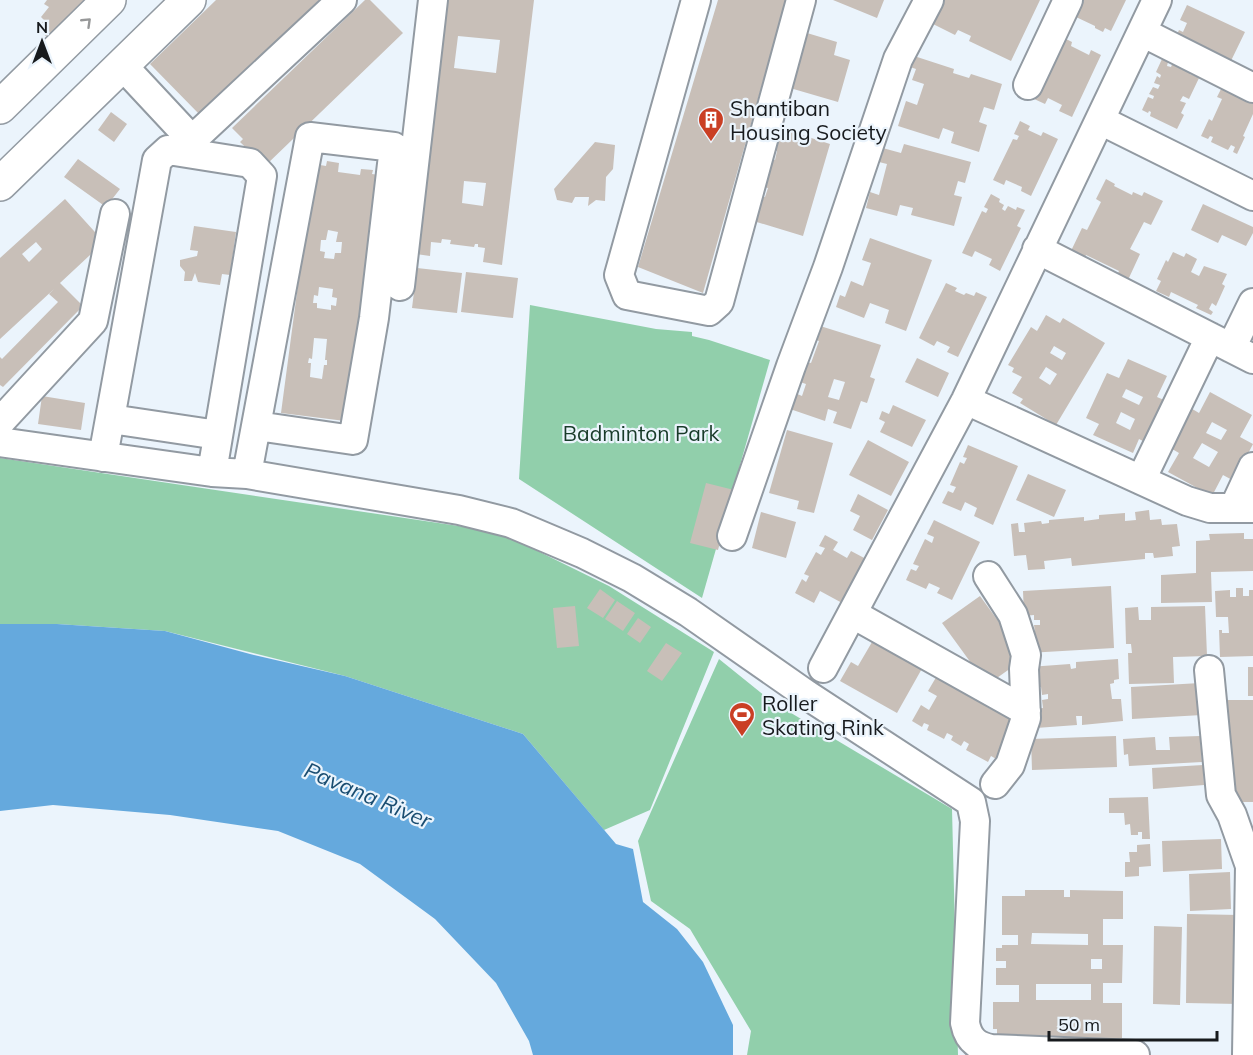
<svg xmlns="http://www.w3.org/2000/svg" width="1253" height="1055" font-family="Mulish,sans-serif">
  <style>
    .green { fill: #91cfab }
    .water { fill: #65a9dd }
    .building { fill: #c8bfb8; fill-rule: evenodd }
    .lines { fill: none; stroke-linecap: round; stroke-linejoin: round }
    .minor-casing { stroke: #929aa2; stroke-width: 32 }
    .major-casing { stroke: #929aa2; stroke-width: 36 }
    .minor { stroke: #fff; stroke-width: 28 }
    .major { stroke: #fff; stroke-width: 33 }
    .oneway { stroke: #979899 }
    .labels { text-anchor: middle; dominant-baseline: central; stroke-width: 4.5; stroke-linejoin: round; paint-order: stroke }
    .poi-label { font-size: 21px; fill: #171a1d; stroke: #ebf4fc; text-anchor: start }
    .park-label { font-size: 21px; fill: #183b29; stroke: #ebf4fc }
    .water-label { font-size: 22px; font-style: italic; fill: #1a4d71; stroke: #ebf4fc }
  </style>
  <rect width="100%" height="100%" fill="#ebf4fc"/>
  <!-- green -->
  <path class="green" d="M530,305L656,329L692,332V336L709,340L770,360L702,598L519,479Z
    M0,458L499,532L609,586L714,652L650,810L604,830L523,734L345,676L165,631L57,624H0Z
    M719,659L771,701L952,809L958,1055H747L751,1031L690,929L651,901L638,841Z"/>
  <!-- water -->
  <path class="water" d="M0,624H57L165,631L250,654L345,676L523,734L616,844L633,849L643,902L677,929L703,962L733,1025V1055H533L529,1041L496,983L435,919L360,864L278,831L170,815L53,805L0,811Z"/>
  <!-- building -->
  <path class="building" d="M47,0H97L58,46L37,29L44,20L41,17L49,7L44,4Z
    M216,0H319L200,115L150,64Z
    M365,0H370L403,33L265,166L240,142L243,139L232,128Z
    M439,0H534L502,265L483,262L485,248L478,247V244H475L474,247L450,244L451,240L442,239L441,243L431,242L430,256L409,253ZM458,36L500,40L496,73L454,68ZM464,181L486,183L483,206L462,203Z
    M718,0H786L703,293L638,267Z
    M833,0H884L877,18Z
    M944,0H1040L1011,61L969,41L971,36L958,30L955,35L933,24Z
    M1084,0H1126L1111,31L1105,28L1103,32L1095,28V26L1076,17Z
    M1187,5L1245,32L1228,67L1174,41L1179,30L1183,32L1187,23L1180,20Z
    M807,33L837,42L834,55L850,60L838,102L790,88Z
    M1062,37L1072,42L1071,46L1089,55L1091,50L1101,55L1072,117L1059,111L1062,105L1048,98L1045,104L1032,98Z
    M911,55L954,69L953,73L969,78L971,74L1002,84L994,110L984,107L979,122L987,125L979,152L951,143L954,132L943,128L939,139L898,126L906,101L917,105L924,84L912,80L916,69L907,66Z
    M1162,59L1168,62L1167,66L1171,67L1173,62L1192,70L1190,74L1199,78L1189,99L1183,96L1180,101L1186,103L1181,113L1184,115L1177,129L1150,116L1151,112L1149,111L1148,113L1142,110L1148,97L1153,99L1154,96L1149,94L1153,87L1158,89L1160,85L1154,83L1157,76L1160,78L1161,75L1156,72Z
    M1224,83L1252,96L1249,102L1253,104V114L1243,136L1245,137L1237,154L1233,152L1235,147L1231,145L1228,150L1211,142L1213,137L1210,136L1208,139L1201,136L1209,119L1212,121L1222,99L1217,97Z
    M111,112L127,124L114,142L98,130Z
    M1020,121L1030,126L1028,130L1041,136L1043,132L1058,139L1031,196L1021,191L1022,187L1006,180L1004,185L993,180L1013,139L1017,140L1019,136L1014,134Z
    M774,126L830,144L803,236L750,220L758,195L765,197L768,188L763,187L772,159L775,160L777,151L768,148Z
    M595,142L615,145L613,169L606,177L605,201L596,200L588,206L589,197H575L572,203L557,200L554,189Z
    M904,144L971,162L965,183L958,181L954,195L962,197L954,226L911,215L913,208L900,205L897,216L866,208L870,192L879,195L887,164L875,161L879,147L901,153Z
    M78,159L120,189L106,207L64,177Z
    M327,161L339,163L338,172L360,175L361,169L373,170L372,174L386,176L353,422L281,413L314,164L326,166ZM328,230L338,232L336,242H342L341,253H335L334,259L324,258L325,252L320,251L321,240H326ZM319,287L333,289L332,297L337,298L336,306L331,305V310L317,308V303H313L314,295L318,296ZM314,338L327,339L325,360H327V365H324L322,379L310,377L311,363H308L309,358L312,359Z
    M1106,179L1115,184L1114,186L1132,195L1133,192L1142,196L1144,192L1163,201L1151,225L1144,222L1130,249L1140,254L1128,280L1117,275L1119,271L1086,255L1084,259L1070,253L1082,228L1087,230L1101,202L1096,199Z
    M991,194L1000,199L999,202L1004,205L1002,209L1005,211L1008,206L1016,210L1017,207L1025,210L1017,226L1021,228L1000,271L989,265L992,259L975,251L972,257L962,253L982,211L986,213L988,209L984,207Z
    M65,199L104,242L60,283L83,306L3,387L0,385V357L2,359L58,302L49,294L54,289L0,339V258ZM36,242L42,249L29,262L22,254Z
    M1203,204L1253,227V233L1246,246L1222,235L1218,243L1191,230Z
    M194,226L236,232L230,275L222,274L220,285L198,282L195,273L192,281H184L185,272L180,266V260L197,256L198,251L190,250Z
    M870,238L932,260L906,331L885,323L889,310L870,303L864,318L836,307L840,295L845,297L851,281L863,286L871,263L862,260Z
    M1173,252L1184,257L1186,253L1197,259L1191,272L1199,276L1204,266L1227,274L1222,284L1225,286L1216,306L1212,303L1209,309L1213,312L1211,315L1196,308L1198,305L1171,292L1169,297L1156,291L1161,281L1157,279L1166,260L1168,262Z
    M417,268L462,273L457,313L412,308Z
    M466,272L518,278L513,318L461,312Z
    M946,283L957,288L955,291L964,295L966,293L974,296L976,292L987,297L958,357L947,352L950,347L937,341L934,346L919,338Z
    M1046,315L1060,323L1063,318L1105,343L1056,425L1020,403L1023,399L1012,393L1022,377L1012,372L1014,368L1008,365L1031,327L1037,331ZM1054,346L1066,353L1062,360L1050,353ZM1046,367L1057,374L1050,385L1039,378Z
    M817,325L881,345L870,377L875,379L867,403L861,401L851,429L833,423L837,412L828,409L825,421L790,409L795,393L802,396L806,384L800,382L806,362L811,363L819,341L813,339ZM834,379L845,382L839,400L828,397Z
    M917,358L949,373L938,397L905,382Z
    M1128,359L1167,376L1157,397L1171,403L1151,445L1139,439L1133,453L1093,435L1099,424L1086,418L1107,373L1119,378ZM1126,389L1143,397L1139,405L1122,397ZM1121,412L1135,419L1130,430L1116,423Z
    M1210,392L1252,415L1240,437L1253,444L1234,481L1223,475L1212,496L1168,472L1179,453L1167,446L1189,407L1199,413ZM1212,422L1227,430L1221,440L1206,433ZM1202,443L1218,452L1209,467L1193,458Z
    M42,396L85,403L81,430L38,424Z
    M893,405L926,420L912,447L880,432L885,422L879,419L882,411L889,414Z
    M787,430L833,443L814,513L797,509L799,501L769,493Z
    M868,440L909,462L891,496L849,475Z
    M968,445L1018,466L993,525L974,516L977,508L965,502L961,511L942,503L948,491L953,493L956,487L950,485L960,462L964,464L967,458L963,457Z
    M1028,474L1066,490L1054,517L1016,500Z
    M706,483L734,490L718,550L690,543Z
    M858,494L888,510L872,540L853,530L860,516L850,511Z
    M1149,510L1150,520L1161,519L1162,525L1177,524L1180,546L1172,547L1173,556L1154,558L1153,553H1145V559L1072,566L1071,558L1044,561L1045,569L1028,570L1026,555L1014,556L1011,524L1018,523L1019,532H1025L1024,523L1041,521L1042,524L1049,523V520L1084,517V521L1099,519V515L1125,513V521L1136,520L1135,512Z
    M761,512L796,522L786,558L752,548Z
    M934,520L980,542L952,600L937,593L940,588L929,583L926,589L906,580L911,569L916,571L919,566L913,564L925,539L932,543L934,537L927,534Z
    M1244,533V539H1253V571L1211,572L1212,602L1161,603V575L1196,573V541L1210,540L1209,534Z
    M825,535L838,542L833,550L847,558L851,551L868,560L844,604L820,591L814,603L795,593L802,579L806,582L809,576L804,574L816,552L821,555L825,548L819,546Z
    M1111,586L1114,648L1028,653L1026,633L1035,632L1034,625H1040V620H1034V615L1024,616L1023,591Z
    M1236,588H1243V596H1249V590H1253V656L1220,657L1219,630H1222V633H1229L1228,617H1216L1215,591L1230,590V597H1236Z
    M600,589L615,600L603,618L587,608Z
    M980,596L1025,658L987,685L942,623Z
    M617,601L635,613L623,631L605,619Z
    M575,606L579,646L557,648L553,608Z
    M1205,606L1207,656L1173,657L1174,683L1129,684L1128,653H1132L1131,644H1126L1125,608L1138,607L1139,620H1151V607Z
    M638,618L651,627L640,643L627,634Z
    M875,637L924,665L897,713L840,681L851,662L858,666Z
    M666,643L682,653L662,681L647,671Z
    M1118,659L1119,679L1114,680V683L1110,684L1112,699H1121L1123,721L1082,725V716H1076L1077,725L1036,728L1034,709L1043,708L1042,700L1048,699V694L1042,695L1041,687L1031,688L1029,667L1070,664L1071,669L1076,668V662Z
    M1248,667H1253V696H1248Z
    M938,674L988,702L986,706L990,709L992,705L1020,720L998,760L991,756L988,762L966,750L969,744L964,741L961,746L951,740L953,736L947,733L944,739L927,730L929,725L924,723L922,727L912,721L921,705L929,710L937,696L928,691Z
    M1200,683L1202,715L1132,719L1131,687Z
    M1228,700H1253V802H1229Z
    M1116,736L1117,767L1032,770L1031,739Z
    M1200,736L1202,762L1129,766L1128,754L1124,755L1123,739L1155,737L1156,750H1170L1169,737Z
    M1203,765L1204,785L1153,789L1152,768Z
    M1148,797L1150,839H1142V832H1138V835H1131L1130,824L1125,825L1124,813H1109V798Z
    M1221,839L1222,869L1163,872L1162,841Z
    M1150,844L1151,866L1139,867V876L1125,877V862H1130L1129,852H1137V845Z
    M1230,872L1231,909L1190,911L1189,874Z
    M1025,890H1064V897H1070V890L1123,891V919H1103V945H1123L1122,983H1103V1003H1122V1038L997,1037V1029H993V1002H1019V985H996V968H1006V961H996V948H1002V945H1018V935H1002V896H1025ZM1032,933L1088,934V945L1031,944ZM1091,959H1102V969H1091ZM1036,984H1091V1000H1036Z
    M1187,914L1239,915V1004L1186,1003Z
    M1154,926L1182,927L1180,1005L1153,1004Z"/>
  <g class="lines">
    <defs>
      <path id="minor" d="M696,0L619,275L627,295L709,311L719,302L801,0
        M1142,32L1253,88
        M122,65L192,140L342,0
        M1028,85L1068,0
        M1100,120L1253,196
        M1037,249L1253,359
        M400,286L433,0
        M1231,348L1253,303
        M966,400L1187,501L1210,508H1253
        M111,419L218,435
        M0,422L93,321L115,214
        M0,442L212,472L247,474L459,510L511,523L582,553L632,578L688,612L807,695L971,802L975,821L965,1023C968,1039 976,1046 991,1049L1135,1055
        M103,457L157,160L168,150L250,163L262,176L212,472
        M247,474L310,137L394,147L374,318L353,440L257,426
        M1141,480L1210,337
        M1234,508L1253,467
        M732,536L791,366L828,267L898,59L929,0
        M988,576L1013,615L1026,655L1024,669L1026,718L1010,765L995,784
        M853,614L1026,711
        M823,668L966,400L1157,0
        M1209,670L1221,795L1232,815L1250,866
        M1247,1055L1250,866L1253,861"/>
      <path id="major" d="M0,107L109,0
        M0,184L189,0"/>
    </defs>
    <!-- minor casing -->
    <use href="#minor" class="minor-casing"/>
    <!-- major casing -->
    <use href="#major" class="major-casing"/>
    <!-- minor -->
    <use href="#minor" class="minor"/>
    <!-- major -->
    <use href="#major" class="major"/>
  </g>
  <!-- one-way arrows -->
  <defs><path id="oneway-chevron" d="M-2-3.5L2.5 0L-2 3.5" fill="none" stroke-width="1.6" stroke-linecap="round" stroke-linejoin="round" transform="scale(1.5)"/></defs>
  <use class="oneway" href="#oneway-chevron" transform="translate(87 22) rotate(-44)"/>
  <!-- icons -->
  <defs>
    <symbol id="building-pin" viewBox="-11 -11 22 30"><path d="M0 17L-7.5 6A9.5 9.5 0 1 1 7.5 6Z" fill="#ca3f24" stroke="#ebf4fc"/><path d="M-4-6H4V6H1V3H-1V6H-4ZM-2.5-4.3h1.7v1.8h-1.7ZM.8-4.3h1.7v1.8H.8ZM-2.5-1h1.7V.8h-1.7ZM.8-1h1.7V.8H.8Z" fill="#fff"/></symbol>
    <symbol id="stadium-pin" viewBox="-11 -11 22 30"><path d="M0 17L-7.5 6A9.5 9.5 0 1 1 7.5 6Z" fill="#ca3f24" stroke="#ebf4fc"/><path d="M0-5a6.5 5 0 1 0 0 10a6.5 5 0 1 0 0-10ZM-3.5-1.8h7v3.6h-7Z" fill="#fff"/></symbol>
  </defs>
  <g fill-rule="evenodd">
    <use href="#building-pin" x="696" y="105" width="30" height="40"/>
    <use href="#stadium-pin" x="727" y="700" width="30" height="40"/>
  </g>
  <g class="labels">
    <!-- poi labels -->
    <g class="poi-label">
      <text x="730" y="108">Shantiban<tspan x="730" dy="24">Housing Society</tspan></text>
      <text x="762" y="703">Roller<tspan x="762" dy="24">Skating Rink</tspan></text>
    </g>
    <!-- park labels -->
    <g class="park-label">
      <text x="641" y="433">Badminton Park</text>
    </g>
    <!-- water labels -->
    <g class="water-label">
      <text transform="translate(368 795) rotate(23)">Pavana River</text>
    </g>
  </g>
  <!-- north arrow -->
  <g transform="translate(42 42)" stroke="#ebf4fc" stroke-width="4.5" paint-order="stroke">
  <path d="M0-4.5L10 22L0 15L-10 22Z" fill="#171a1d"/>
  <text y="-9" font-size="16" font-weight="bold" text-anchor="middle" fill="#171a1d">N</text>
  </g>
  <!-- scale -->
  <path d="M1049 1031v9h168v-9" fill="none" stroke="#171a1d" stroke-width="3"/>
  <text x="1058" y="1031" font-size="18" fill="#171a1d" stroke="#ebf4fc" stroke-width="4.5" paint-order="stroke">50 m</text>
</svg>
